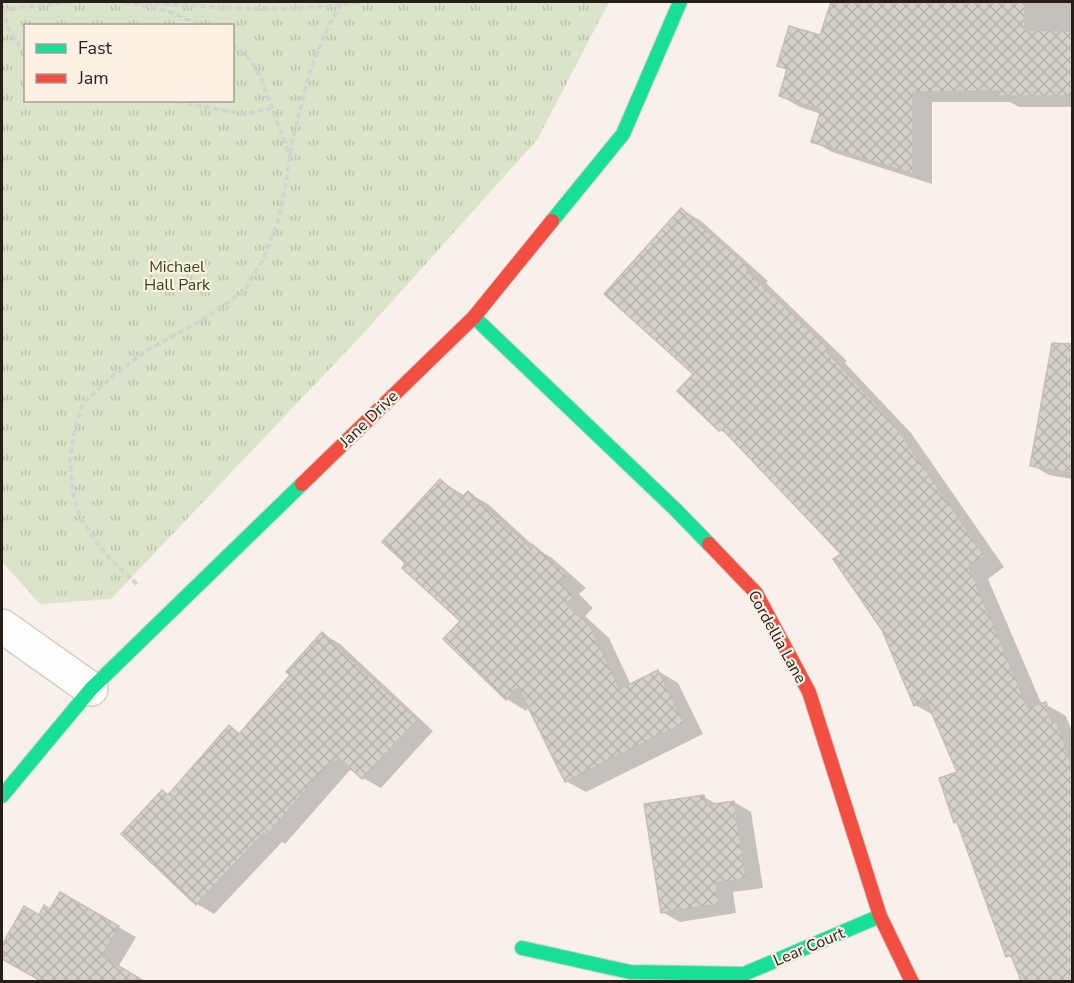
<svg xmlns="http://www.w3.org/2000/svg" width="1074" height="983" font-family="'Nunito Sans',sans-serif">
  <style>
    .park { fill: url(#park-tufts); fill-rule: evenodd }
    .shadow { fill: #0003 }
    .building { fill: url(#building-cross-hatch); stroke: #c5beb8; stroke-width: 1.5 }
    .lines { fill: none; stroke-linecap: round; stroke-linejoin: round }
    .street-casing { stroke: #d5cec8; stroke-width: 36 }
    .fast-casing { stroke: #d5cec8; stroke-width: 16 }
    .jam-casing { stroke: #d5cec8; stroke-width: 16 }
    .path { stroke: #d5d3d0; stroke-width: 4; stroke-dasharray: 6 3; stroke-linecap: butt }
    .street { stroke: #fefdfc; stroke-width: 33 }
    .fast { stroke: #16e098; stroke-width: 14 }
    .jam { stroke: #f24e42; stroke-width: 14 }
    .labels { text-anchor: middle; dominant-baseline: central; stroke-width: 4.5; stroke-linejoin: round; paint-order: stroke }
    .park-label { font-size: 16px; fill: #2f4910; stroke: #fdf1e6 }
    .street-label { font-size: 16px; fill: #261f19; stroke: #fdf1e6 }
  </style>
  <defs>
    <pattern id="park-tufts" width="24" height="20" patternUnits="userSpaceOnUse" patternTransform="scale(1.5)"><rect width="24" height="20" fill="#dae4c9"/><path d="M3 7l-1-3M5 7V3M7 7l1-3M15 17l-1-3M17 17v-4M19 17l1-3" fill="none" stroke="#bbc3ac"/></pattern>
    <pattern id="building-cross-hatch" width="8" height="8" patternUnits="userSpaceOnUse" patternTransform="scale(1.5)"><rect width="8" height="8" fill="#d6d0ca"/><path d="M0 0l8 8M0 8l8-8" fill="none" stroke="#b8b2ad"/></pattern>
  </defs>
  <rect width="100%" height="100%" fill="#f8f1eb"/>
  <!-- park -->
  <path class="park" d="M2,2H609L537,140L360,337L111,599L40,604L2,562ZM26,26H232V100H26Z"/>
  <!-- shadow -->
  <path class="shadow" d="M832,2H902L940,13V2H1072V107H1019L1010,102H932V184L832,152L813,141L821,114L800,107L780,96L788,71L778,65L821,37Z
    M681,209L701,221L768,281L766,283L847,361L845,363L911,433L1004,567L988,579L1042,705L1045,704L1066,716L1072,732V982H1022L1015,960L1008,956L960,825L955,822L959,773L935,716L915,705L884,630L843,554L731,436L720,430L695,373Z
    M1046,386L1072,391V479L1049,475L1032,465Z
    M441,481L465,496L468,493L488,504L538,550L552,558L586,588L579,594L593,608L585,616L609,638L631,685L658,671L678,683L703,734L586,792L566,781L529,707L526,711L507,699L445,639L462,621L407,563Z
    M323,634L340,644L433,731L381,788L363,778L354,770L353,771L350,770L285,844L282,842L214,914L197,904L169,796L229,727L241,734L292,675Z
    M704,797L718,805L734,802L751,812L763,888L733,892L736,913L680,922L662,912Z
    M60,894L136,937L118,967L127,973L122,982H44L2,957V948L24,908L40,917L51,911Z"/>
  <!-- building -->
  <path class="building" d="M831,2H1025V30L1072,31V96H998V91L913,92V174L811,142L821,110L779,96L787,69L777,66L789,26L820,35Z
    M681,208L749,268L747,271L828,349L826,351L891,420L985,556L969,567L1028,708L1046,702L1052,723L1057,722L1072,766V981H1021L1011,955L1006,957L957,822L954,823L939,778L957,772L926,700L914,706L882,630L833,559L841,554L722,429L719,431L677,391L693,374L604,294Z
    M1052,343L1072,344V473L1030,466Z
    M440,479L461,498L468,491L530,547L532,544L568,575L560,582L575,596L566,604L589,625L620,689L658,670L684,723L565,782L518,687L506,700L443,639L460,621L402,568L405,563L382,542Z
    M322,632L417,720L362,779L339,758L334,763L332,760L267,835L264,833L196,905L121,834L162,790L168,795L229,725L239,734L290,675L286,672Z
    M704,795L706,805L734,801L746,878L716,883L719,904L661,913L644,804Z
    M60,892L119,926L102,956L144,981H41L2,959V945L24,906L39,915L44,905L50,909Z"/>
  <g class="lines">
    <defs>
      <path id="street" d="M2,626L91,689"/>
      <path id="fast" d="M552,221L623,134L680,2
        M474,317L676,510L709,544
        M2,796L91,689L302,484
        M522,948L630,972L744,974L880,916"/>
      <path id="jam" d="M302,484L474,317L552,221
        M709,544L756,593L809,692L880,916L912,982"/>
    </defs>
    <!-- street casing -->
    <use href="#street" class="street-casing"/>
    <!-- fast casing -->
    <use href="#fast" class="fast-casing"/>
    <!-- jam casing -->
    <use href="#jam" class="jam-casing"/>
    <!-- path -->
    <path class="path" d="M124,2L167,11L203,26
      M137,2C210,7 287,14 359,2
      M2,9C7,25 12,41 26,51
      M2,10L68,2
      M232,45L248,57L259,73L290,157
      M169,100L243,114L273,108
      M137,584L110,559L96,541L81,519L73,495L70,459L75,428L83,403L114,375L146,351L202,320L243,292L263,260L278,221L287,177L292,142L310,71L327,29L342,2"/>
    <!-- street -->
    <use href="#street" class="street"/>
    <!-- fast -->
    <use href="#fast" class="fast"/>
    <!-- jam -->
    <use href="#jam" class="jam"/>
  </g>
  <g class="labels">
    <!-- park labels -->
    <g class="park-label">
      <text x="177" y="267">Michael<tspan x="177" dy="18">Hall Park</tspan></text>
    </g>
    <!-- street labels -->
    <g class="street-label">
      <text transform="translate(369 419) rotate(-44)">Jane Drive</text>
      <text transform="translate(777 637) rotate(61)">Cordellia Lane</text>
      <text transform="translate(809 947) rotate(-23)">Lear Court</text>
    </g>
  </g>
  <!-- border -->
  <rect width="1074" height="983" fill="none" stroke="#261f19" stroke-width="6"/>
  <!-- legend -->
  <rect x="24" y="24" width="210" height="78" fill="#fdf1e6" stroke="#a79d94" stroke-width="1.5"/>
  <rect x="36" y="44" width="30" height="9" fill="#16e098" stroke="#a79d94" stroke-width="1.5"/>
  <text x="78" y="54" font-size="18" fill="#261f19">Fast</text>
  <rect x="36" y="74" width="30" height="9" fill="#f24e42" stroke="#a79d94" stroke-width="1.5"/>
  <text x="78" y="84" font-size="18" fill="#261f19">Jam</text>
</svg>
